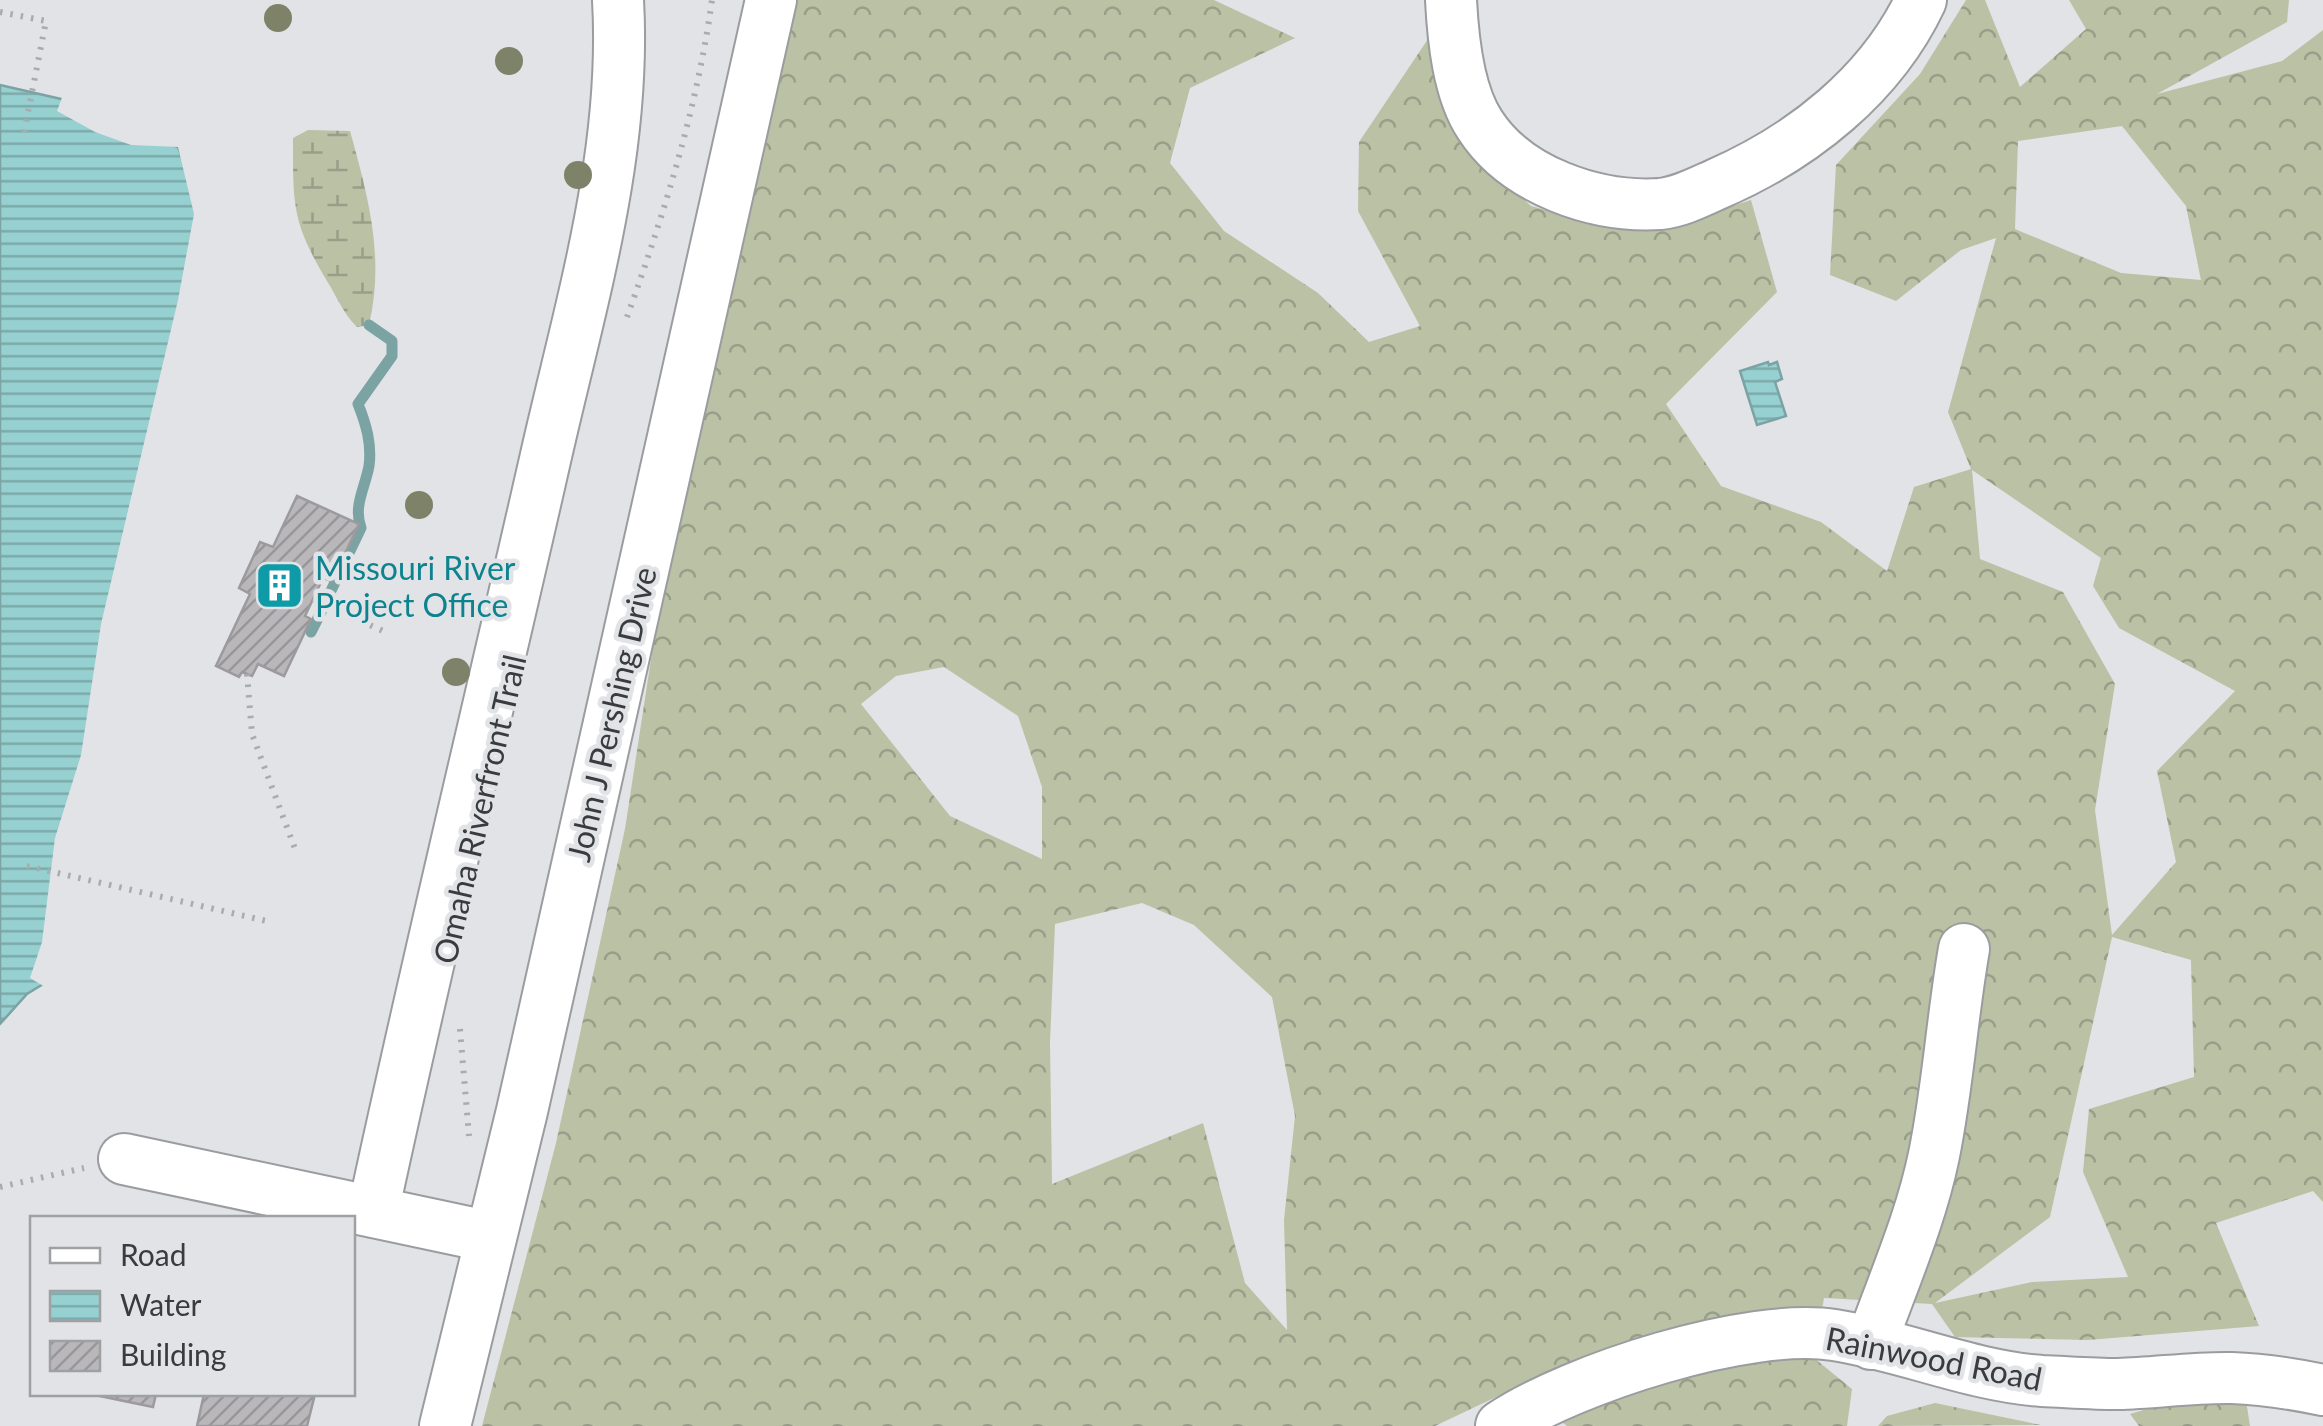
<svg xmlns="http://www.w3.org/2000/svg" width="2323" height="1426" font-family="Lato,sans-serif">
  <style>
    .forest { fill: url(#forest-crowns); fill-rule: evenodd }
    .wetland { fill: url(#wetland-marsh) }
    .water { fill: url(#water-rules); stroke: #7ba3a4; stroke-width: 2.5 }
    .pier { fill: #e1e3e6 }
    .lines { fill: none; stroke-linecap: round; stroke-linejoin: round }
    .stream { stroke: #7ba3a4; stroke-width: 11 }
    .building { fill: url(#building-hatch); stroke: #9c9a9d; stroke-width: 2.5 }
    .minor-casing { stroke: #9a9c9f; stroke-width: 54 }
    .path { stroke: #a9abad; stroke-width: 6; stroke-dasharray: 2.5 8; stroke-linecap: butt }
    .minor { stroke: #fff; stroke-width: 50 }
    .tree { fill: #7e8268 }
    .labels { text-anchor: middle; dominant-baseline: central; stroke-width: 9; stroke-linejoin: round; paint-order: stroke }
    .culture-label { font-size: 32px; fill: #0d838f; stroke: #e1e3e6; text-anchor: start }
    .street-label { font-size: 32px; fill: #3a3b3c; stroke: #e1e3e6 }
  </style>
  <defs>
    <pattern id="forest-crowns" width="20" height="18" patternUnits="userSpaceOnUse" patternTransform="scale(2.5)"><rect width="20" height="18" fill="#bbc1a5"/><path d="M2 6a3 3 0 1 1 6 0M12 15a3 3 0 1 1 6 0" fill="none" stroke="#999e88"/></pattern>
    <pattern id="wetland-marsh" width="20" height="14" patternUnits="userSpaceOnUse" patternTransform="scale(2.5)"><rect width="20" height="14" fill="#bbc1a5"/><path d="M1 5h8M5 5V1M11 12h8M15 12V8" fill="none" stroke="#999e88"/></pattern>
    <pattern id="water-rules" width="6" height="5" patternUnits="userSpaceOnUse" patternTransform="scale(2.5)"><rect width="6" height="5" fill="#97d0d0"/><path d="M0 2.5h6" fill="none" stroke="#7caaaa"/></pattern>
    <pattern id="building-hatch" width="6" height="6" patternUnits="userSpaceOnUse" patternTransform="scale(2.5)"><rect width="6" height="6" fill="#b9b7ba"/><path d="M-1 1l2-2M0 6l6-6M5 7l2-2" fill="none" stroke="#979698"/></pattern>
  </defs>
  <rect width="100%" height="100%" fill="#e1e3e6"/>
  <!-- forest -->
  <path class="forest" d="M797,0H1214L1295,38L1190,88L1170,163L1224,231L1318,293L1369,342L1420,326L1358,211L1359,142L1428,39L1463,144L1531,206L1612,228L1717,211L1751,200L1777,292L1666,404L1721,486L1821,522L1887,571L1914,487L1971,469L1948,412L1996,238L1961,250L1896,301L1830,275L1836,165L1920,74L1966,0H1985L2020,87L2086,29L2069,0H2289L2287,22L2157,94L2282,61L2323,30V1202L2313,1191L2216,1223L2259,1326L2088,1340L1955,1337L1932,1304L1824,1298L1814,1358L1852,1389L1847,1426H1567L1517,1387L1435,1426H482L556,1143L625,829L661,594ZM2122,126L2186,206L2201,280L2121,273L2015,229L2018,141ZM1972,470L2101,558L2093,586L2119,628L2235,691L2157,771L2176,862L2112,935L2095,810L2115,684L2063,592L1980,559ZM944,667L1018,716L1042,787V859L950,816L861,704L896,676ZM1142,903L1194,925L1272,997L1295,1116L1284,1220L1287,1330L1245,1283L1203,1123L1052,1184L1050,1042L1055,924ZM2112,937L2191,960L2194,1077L2089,1109L2083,1172L2128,1277L2032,1282L1935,1303L2050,1217Z
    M2190,1396L2246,1400L2250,1426H2139L2130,1414Z
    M1935,1403L2041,1425L1878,1426L1887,1416Z"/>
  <!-- wetland -->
  <path class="wetland" d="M308,130L350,131C368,196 385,257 369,325L357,327C343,313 337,297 327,281C292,222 293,206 293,138Z"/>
  <!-- water -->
  <path class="water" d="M0,85L61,99L116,126L178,147L204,214L48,981L27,994L0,1024Z
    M1768,362L1769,365L1777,362L1782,379L1775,382L1786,416L1757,425L1740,371Z"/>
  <!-- pier -->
  <path class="pier" d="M63,95L118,122L180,142L201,156L209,214L162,474L54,977L45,987L30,978L42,942L55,838L81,755L101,624L178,300L194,214L178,147L131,145L95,132L57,111Z"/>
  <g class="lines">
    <!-- stream -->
    <path class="stream" d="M328,597L361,528C353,506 365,488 369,466C372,444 366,424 358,404L392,356V341L369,325
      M311,632L322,610"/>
  </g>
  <!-- building -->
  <path class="building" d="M297,496L359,524L332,581L323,578L305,616L311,619L284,676L258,664L252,676L242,672L239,677L216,666L250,594L239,588L260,542L273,547Z
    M90,1394H156L153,1407Z
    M204,1394H315L307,1426H197Z"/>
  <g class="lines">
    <defs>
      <path id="minor" d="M1451,0C1453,39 1458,92 1480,125C1516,181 1596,208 1660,204C1680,202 1699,192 1717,184C1802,147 1881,85 1921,0
        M124,1159L491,1237
        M373,1212C427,960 488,711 545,460C579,309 627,156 618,0
        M1871,1344C1893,1282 1921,1219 1934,1155C1948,1087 1952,1017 1964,949
        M445,1426L522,1111L771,0
        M1501,1426C1573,1378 1749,1322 1834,1335C1905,1346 1971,1376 2042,1381C2067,1382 2093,1384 2118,1384C2156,1383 2195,1377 2232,1378C2262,1379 2294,1384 2323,1390"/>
    </defs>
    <!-- minor casing -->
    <use href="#minor" class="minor-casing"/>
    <!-- path -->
    <path class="path" d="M0,12L46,21L24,133
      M627,317C664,214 697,109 712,0
      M313,599L383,631
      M247,674L252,734L297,854
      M27,866L271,922
      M460,1029L469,1136
      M0,1187L84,1168"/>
    <!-- minor -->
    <use href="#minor" class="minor"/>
  </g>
  <!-- trees -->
  <g class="tree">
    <circle cx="278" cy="18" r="14"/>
    <circle cx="509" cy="61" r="14"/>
    <circle cx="578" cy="175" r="14"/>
    <circle cx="419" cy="505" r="14"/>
    <circle cx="456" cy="672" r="14"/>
  </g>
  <!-- icons -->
  <defs>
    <symbol id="building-square" viewBox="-11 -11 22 22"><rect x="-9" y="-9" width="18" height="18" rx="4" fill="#0f9aa8" stroke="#e1e3e6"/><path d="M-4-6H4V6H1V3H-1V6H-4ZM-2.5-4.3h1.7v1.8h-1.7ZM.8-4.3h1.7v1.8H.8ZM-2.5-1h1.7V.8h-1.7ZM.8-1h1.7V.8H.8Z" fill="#fff"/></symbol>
  </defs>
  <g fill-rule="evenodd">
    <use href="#building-square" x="252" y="558" width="55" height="55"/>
  </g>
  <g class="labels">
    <!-- culture labels -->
    <g class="culture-label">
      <text x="315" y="567">Missouri River<tspan x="315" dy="37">Project Office</tspan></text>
    </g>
    <!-- street labels -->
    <g class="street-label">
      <text transform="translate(611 714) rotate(-77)">John J Pershing Drive</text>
      <text transform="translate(479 809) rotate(-77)">Omaha Riverfront Trail</text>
      <text transform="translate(1934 1358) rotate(11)">Rainwood Road</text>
    </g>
  </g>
  <!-- legend -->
  <rect x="30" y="1216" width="325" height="180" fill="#e1e3e6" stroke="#9ea0a2" stroke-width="2.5"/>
  <rect x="50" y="1248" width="50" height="15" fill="#ffffff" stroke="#9ea0a2" stroke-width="2.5"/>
  <text x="120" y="1266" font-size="30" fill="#3a3b3c">Road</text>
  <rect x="50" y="1291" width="50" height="30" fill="url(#water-rules)" stroke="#9ea0a2" stroke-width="2.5"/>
  <text x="120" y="1316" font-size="30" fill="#3a3b3c">Water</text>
  <rect x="50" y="1341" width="50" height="30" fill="url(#building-hatch)" stroke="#9ea0a2" stroke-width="2.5"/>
  <text x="120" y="1366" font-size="30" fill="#3a3b3c">Building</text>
</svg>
